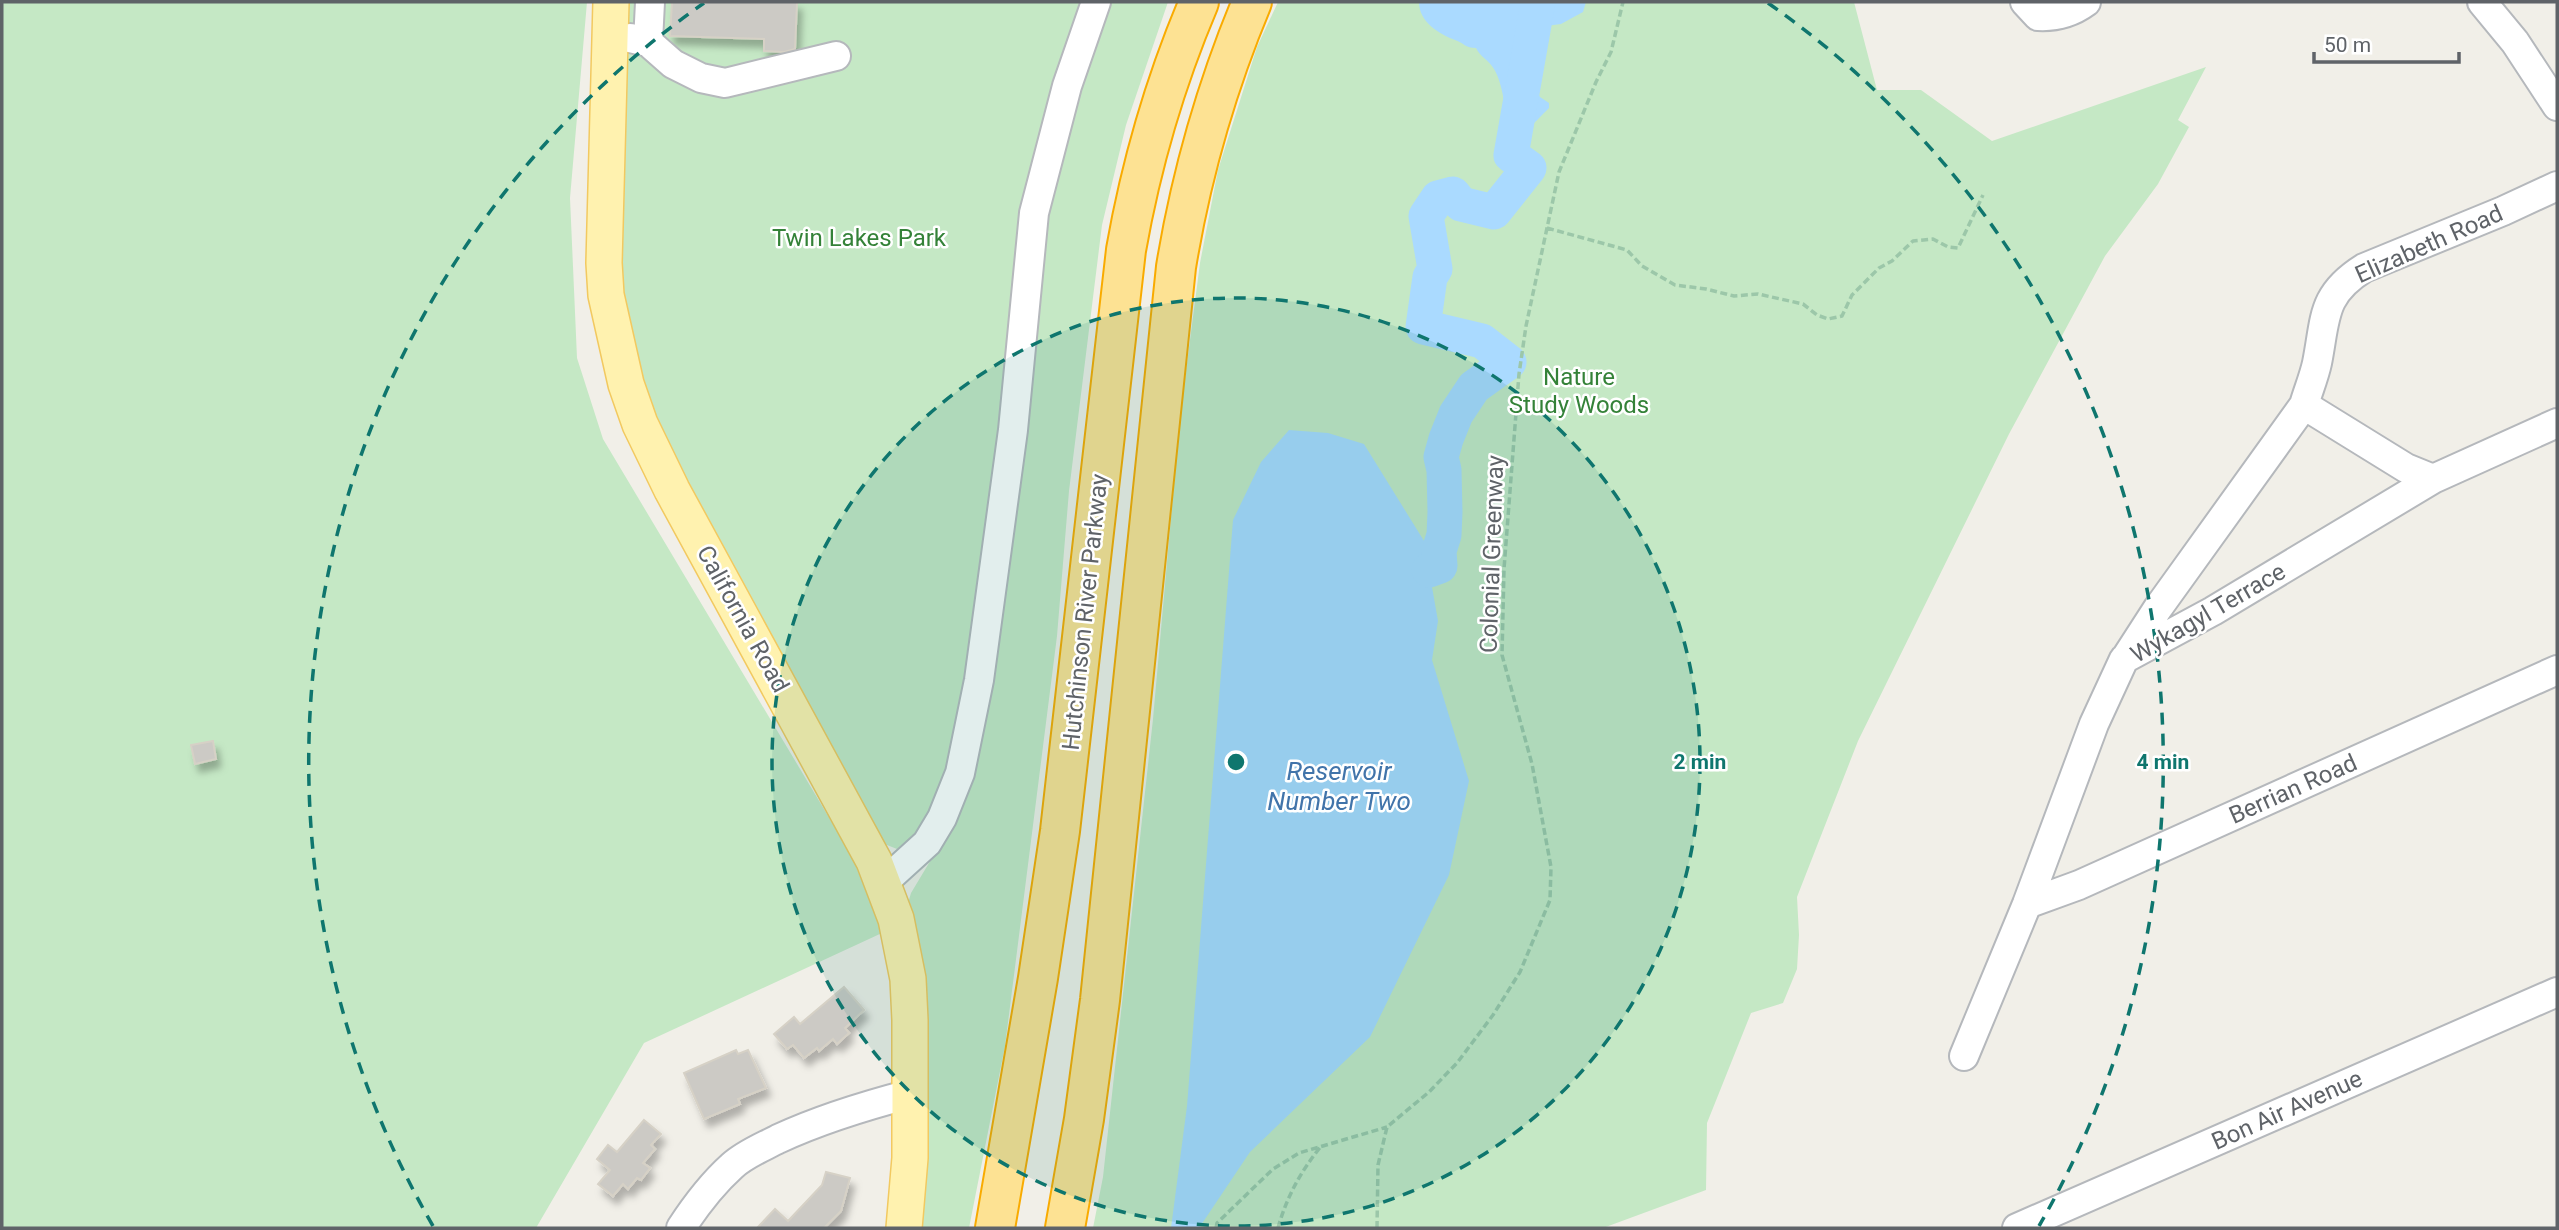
<svg xmlns="http://www.w3.org/2000/svg" width="2559" height="1230" font-family="Roboto,sans-serif">
  <style>
    .green { fill: #c5e8c5 }
    .water { fill: #aadaff }
    .lines { fill: none; stroke-linecap: round; stroke-linejoin: round }
    .river { stroke: #aadaff; stroke-width: 35 }
    .building { fill: #cccac5; stroke: #d6d1c6; stroke-width: 2; filter: url(#shadow) }
    .minor-casing { stroke: #b5b8bc; stroke-width: 32 }
    .major-casing { stroke: #f2c960; stroke-width: 38 }
    .highway-casing { stroke: #f9ab00; stroke-width: 42 }
    .path { stroke: #9cc7a9; stroke-width: 3.5; stroke-dasharray: 7 3.5; stroke-linecap: butt }
    .minor { stroke: #fff; stroke-width: 28 }
    .major { stroke: #fff2af; stroke-width: 35 }
    .highway { stroke: #fde293; stroke-width: 38 }
    .ring { fill: none; stroke: #0f766e; stroke-width: 3.5; stroke-dasharray: 12 9 }
    .labels { text-anchor: middle; dominant-baseline: central; stroke-width: 5; stroke-linejoin: round; paint-order: stroke }
    .park-label { font-size: 24px; fill: #348238; stroke: #fff }
    .street-label { font-size: 24px; fill: #5f6368; stroke: #fff }
    .water-label { font-size: 26px; font-style: italic; fill: #4174aa; stroke: #fff }
    .centre { fill: #0f766e; stroke: #fff; stroke-width: 3.5 }
    .ring-label { font-size: 21px; text-anchor: middle; font-weight: bold; fill: #0f766e; stroke: #fff; stroke-width: 5; stroke-linejoin: round; paint-order: stroke }
  </style>
  <defs>
    <filter id="shadow"><feDropShadow dx="4.5" dy="8" stdDeviation="3.5" flood-color="#0004"/></filter>
  </defs>
  <rect width="100%" height="100%" fill="#f1efe8"/>
  <!-- green -->
  <path class="green" d="M2,2H587L570,198L577,358L603,439L852,856L882,933L644,1043L536,1228H2Z
    M628,2H1168L1126,125L1102,225L1069,491L1057,636L1005,1046L969,1228H914L906,910L911,893L959,813L958,732L940,793L916,837L897,849L877,841L648,410L621,295L624,65Z
    M1278,2H1854L1877,90H1921L1992,141L2206,67L2178,120L2189,127L2158,184L2105,256L2009,434L1858,741L1797,897L1799,935L1797,969L1783,1003L1751,1013L1707,1123L1706,1190L1603,1228H1093L1103,1177L1153,719L1180,417L1200,263L1218,170L1257,47Z"/>
  <!-- water -->
  <path class="water" d="M1419,2H1586L1583,12L1561,24L1546,26L1540,32L1537,62L1526,74L1540,97L1549,103V108C1546,111 1518,140 1514,142L1509,136C1506,118 1504,85 1494,69C1489,60 1480,57 1476,48C1465,48 1464,43 1455,40C1439,34 1419,22 1419,2Z
    M1289,430L1328,433L1364,444L1429,549V570L1438,621L1432,660L1469,781L1449,875L1370,1037L1250,1152L1199,1228H1171L1187,1106L1233,520L1261,462Z"/>
  <g class="lines">
    <!-- river -->
    <path class="river" d="M1429,570L1440,566L1439,551L1444,535L1445,512L1444,470L1441,457L1446,439L1456,414L1474,387L1509,362L1482,341L1423,327L1430,277L1435,269L1426,216L1438,198L1453,194L1461,204L1494,212L1529,168L1511,155L1538,2"/>
  </g>
  <!-- building -->
  <path class="building" d="M672,2H797L795,49L784,52L764,51V39L670,36Z
    M213,741L216,759L195,764L191,745Z
    M844,987L864,1010L845,1028L849,1033L837,1044L833,1039L819,1051L817,1048L804,1058L793,1045L787,1049L774,1034L794,1017L800,1024Z
    M736,1050L738,1054L748,1050L766,1088L738,1099L740,1104L704,1119L684,1073Z
    M644,1120L661,1134L651,1145L655,1149L643,1163L650,1168L641,1180L637,1178L628,1189L623,1184L613,1196L598,1184L610,1170L597,1159L608,1145L617,1152Z
    M826,1172L850,1178L841,1211L824,1228H757L775,1209L788,1221L822,1185Z"/>
  <g class="lines">
    <defs>
      <path id="minor" d="M2025,2L2038,16C2056,17 2071,13 2086,2
        M2482,2L2515,42L2557,106
        M630,38L648,42L650,2
        M648,42L673,64L701,78L725,83L836,56
        M2304,405L2406,468L2433,479
        M2127,656L2158,608L2304,405C2308,391 2314,377 2317,363C2326,318 2321,295 2364,268L2503,211L2557,186
        M883,883L927,843L942,818L960,773L979,680L1013,430L1034,213L1067,86L1096,2
        M2027,904L2079,885L2557,670
        M1964,1056L2027,904L2094,724L2124,659L2213,611L2433,479L2557,423
        M681,1228C696,1205 712,1184 732,1166C745,1154 763,1147 778,1139C821,1119 864,1106 910,1094
        M2017,1228L2557,992"/>
      <path id="major" d="M611,2L604,263L606,295L626,384L640,424L672,490L874,861L896,919L908,979L910,1020V1158L904,1228"/>
      <path id="highway" d="M995,1228L1038,978L1060,831L1126,250C1141,165 1165,82 1199,2
        M1065,1228L1084,1119L1100,1000L1176,267C1191,176 1216,88 1252,2"/>
    </defs>
    <!-- minor casing -->
    <use href="#minor" class="minor-casing"/>
    <!-- major casing -->
    <use href="#major" class="major-casing"/>
    <!-- highway casing -->
    <use href="#highway" class="highway-casing"/>
    <!-- path -->
    <path class="path" d="M1547,228L1627,250L1642,266L1675,285L1706,289L1734,296L1758,294L1803,304L1817,315L1828,319L1842,316L1852,295L1879,268L1892,261L1913,241L1933,239L1948,247L1958,248L1983,195
      M1216,1228L1217,1223L1273,1169L1299,1153L1387,1127
      M1278,1228C1287,1196 1301,1171 1322,1145
      M1377,1228L1378,1165L1387,1127L1429,1092L1457,1063L1493,1015L1520,972L1550,900L1551,867L1532,764L1502,655L1504,569L1519,374L1526,326L1559,172L1596,82L1611,52L1623,2"/>
    <!-- minor -->
    <use href="#minor" class="minor"/>
    <!-- major -->
    <use href="#major" class="major"/>
    <!-- highway -->
    <use href="#highway" class="highway"/>
  </g>
  <!-- distance rings -->
  <circle cx="1236" cy="762" r="464" fill="#0f766e" fill-opacity=".12"/>
  <g class="ring">
    <circle cx="1236" cy="762" r="464"/>
    <path d="M433 1226A927 927 0 0 1 704 3M1768 3A927 927 0 0 1 2039 1226"/>
  </g>
  <g class="labels">
    <!-- park labels -->
    <g class="park-label">
      <text x="859" y="238">Twin Lakes Park</text>
      <text x="1579" y="377">Nature<tspan x="1579" dy="28">Study Woods</tspan></text>
    </g>
    <!-- street labels -->
    <g class="street-label">
      <text transform="translate(2429 244) rotate(-24)">Elizabeth Road</text>
      <text transform="translate(1492 554) rotate(-88)">Colonial Greenway</text>
      <text transform="translate(1085 612) rotate(-84)">Hutchinson River Parkway</text>
      <text transform="translate(2208 613) rotate(-30)">Wykagyl Terrace</text>
      <text transform="translate(743 619) rotate(61)">California Road</text>
      <text transform="translate(2293 789) rotate(-24)">Berrian Road</text>
      <text transform="translate(2287 1110) rotate(-24)">Bon Air Avenue</text>
    </g>
    <!-- water labels -->
    <g class="water-label">
      <text x="1339" y="771">Reservoir<tspan x="1339" dy="30">Number Two</tspan></text>
    </g>
  </g>
  <circle cx="1236" cy="762" r="10" class="centre"/>
  <g class="ring-label">
    <text x="1700" y="769">2 min</text>
    <text x="2163" y="769">4 min</text>
  </g>
  <!-- border -->
  <rect width="2559" height="1230" fill="none" stroke="#5f6368" stroke-width="7"/>
  <!-- scale -->
  <path d="M2314 52v10h145v-10" fill="none" stroke="#5f6368" stroke-width="3.5"/>
  <text x="2324" y="52" font-size="21" fill="#5f6368" stroke="#ffffff" stroke-width="5" paint-order="stroke">50 m</text>
</svg>
